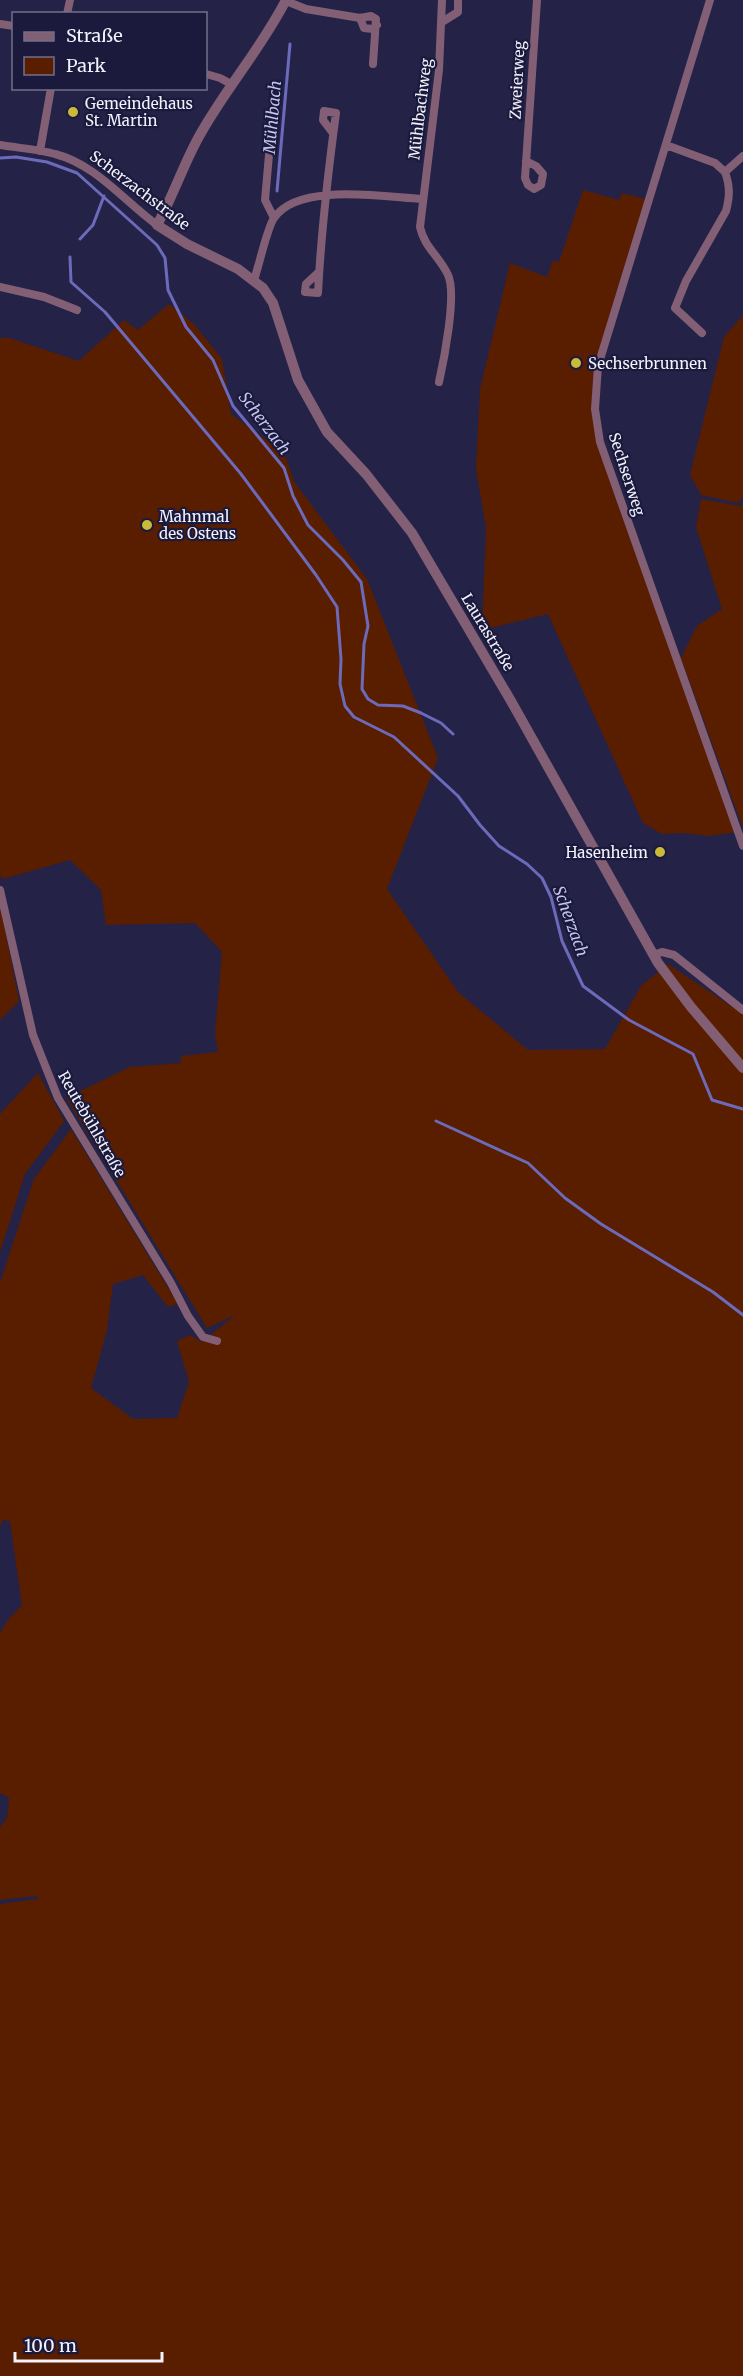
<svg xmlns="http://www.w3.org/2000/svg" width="743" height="2376" font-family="Merriweather,serif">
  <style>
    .green { fill: #591d00 }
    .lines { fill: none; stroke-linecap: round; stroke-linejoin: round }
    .stream { stroke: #6c6abb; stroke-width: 3 }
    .minor { stroke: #825f74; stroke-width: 8 }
    .tertiary { stroke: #825f74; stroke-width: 10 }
    .poi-dot { fill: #c9ba3a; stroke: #1b193c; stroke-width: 2 }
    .labels { text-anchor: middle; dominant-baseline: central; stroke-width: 4.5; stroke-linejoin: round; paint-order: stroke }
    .street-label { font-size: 15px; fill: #f1f2fc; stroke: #1b193c }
    .poi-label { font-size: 15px; fill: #f1f2fc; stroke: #1b193c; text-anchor: start }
    .water-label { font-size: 16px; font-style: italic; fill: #c4c6f2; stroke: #1b193c }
  </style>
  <rect width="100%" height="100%" fill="#242347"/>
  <!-- green -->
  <path class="green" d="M583,190L619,200L622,193L649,200L598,366L595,409L600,442L738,832L708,836L683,833L662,834L643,823L548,614L482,630L486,528L476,469L480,389L510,263L547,277L553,260L559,262Z
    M169,304L194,324L222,359L231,414L284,453L295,483L367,579L438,758L387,889L458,992L528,1050L605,1049L641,986L668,964L743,1014V2376H0V1904L38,1899L37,1896L0,1900V1827L7,1818L9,1798L0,1793V1633L8,1620L22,1605L10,1522L3,1519L0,1527V1283L34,1179L71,1129L178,1304L168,1307L143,1275L113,1284L107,1330L91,1388L133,1419L177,1418L189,1382L177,1341L190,1335L202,1342L235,1315L207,1328L66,1098L130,1067L181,1063V1056L218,1052L215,1034L222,952L195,923L106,925L101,890L70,860L3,879L0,875V338H9L79,361L124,320L138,330Z
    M743,315V496L739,503L701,495L690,475L724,337Z
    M701,499L741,506L743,503V828L681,658L697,626L722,609L696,527Z
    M0,905L19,1001L0,1020Z
    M38,1073L64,1121L25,1174L0,1252V1114Z"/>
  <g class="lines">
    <!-- stream -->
    <path class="stream" d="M0,158L16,157L47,162L77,173L157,245L165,258L168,290L186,327L213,360L233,406L284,468L293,496L308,525L343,560L361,582L368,626L364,644L362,689L368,699L378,705L403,706L421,713L441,723L453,734
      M277,191L290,44
      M80,239L93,225L104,196
      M70,257L71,282L105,312L241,474L316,575L337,607L341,659L340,684L345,706L354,717L394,737L458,796L480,825L499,846L527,864L542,878L551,897L562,941L583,986L629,1020L693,1054L712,1100L743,1109
      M436,1121L528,1163L565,1198L601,1224L713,1292L743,1315"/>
    <!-- minor -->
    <path class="minor" d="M710,0L598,366L595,409L600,442L743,846
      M286,1L306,9L360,18L371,16L376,19L373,64
      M67,14L70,0
      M360,18L364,28L373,29L377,25
      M442,22L458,12V0
      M0,24L14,26
      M206,74L220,78L231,84
      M272,121L265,200L274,218
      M0,145C18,148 37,149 55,154C95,164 124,201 157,225
      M666,145L715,163L725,172
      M40,151L51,88
      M526,161L536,166L543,174L541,185L534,189L528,185L525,178L537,0
      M319,272L306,284L305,292L318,293C321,233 328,173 336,113L324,111L323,120L333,133
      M254,280C259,266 267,228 274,218C298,182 384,197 422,199
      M0,287L44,297L77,310
      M702,333L675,308L686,281L726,211C730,196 730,186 725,172L743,156
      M439,382C444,360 457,294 448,275C440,257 424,247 420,227L439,70L442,0
      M0,890L33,1035L58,1098L171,1283L188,1316L203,1337L217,1341
      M653,955L662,952L674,955L743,1010"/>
    <!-- tertiary -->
    <path class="tertiary" d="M286,0C262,47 227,87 201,133C184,162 174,195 157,225L187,244L238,269L263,288L273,303L298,380L327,432L366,474L412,533L511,701L658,963L691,1007L743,1068"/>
  </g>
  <!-- markers -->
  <g class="poi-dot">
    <circle cx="73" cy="112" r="6"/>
    <circle cx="576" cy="363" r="6"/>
    <circle cx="147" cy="525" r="6"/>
    <circle cx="660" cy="852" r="6"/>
  </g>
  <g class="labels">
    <!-- street labels -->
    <g class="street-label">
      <text transform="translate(517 80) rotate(-87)">Zweierweg</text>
      <text transform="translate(420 109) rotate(-83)">Mühlbachweg</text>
      <text transform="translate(140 190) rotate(37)">Scherzachstraße</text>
      <text transform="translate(627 474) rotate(72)">Sechserweg</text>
      <text transform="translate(488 632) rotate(59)">Laurastraße</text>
      <text transform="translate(92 1124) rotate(60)">Reutebühlstraße</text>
    </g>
    <!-- poi labels -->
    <g class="poi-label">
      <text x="85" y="103">Gemeindehaus<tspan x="85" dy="17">St. Martin</tspan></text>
      <text x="588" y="363">Sechserbrunnen</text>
      <text x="159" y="516">Mahnmal<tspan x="159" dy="17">des Ostens</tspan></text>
      <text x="648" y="852" text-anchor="end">Hasenheim</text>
    </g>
    <!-- water labels -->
    <g class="water-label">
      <text transform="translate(272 117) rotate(-85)">Mühlbach</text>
      <text transform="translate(265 423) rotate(53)">Scherzach</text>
      <text transform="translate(571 921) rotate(70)">Scherzach</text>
    </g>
  </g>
  <!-- legend -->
  <rect x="12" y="12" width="195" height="78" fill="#1b193c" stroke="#717089" stroke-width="1.5"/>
  <rect x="24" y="32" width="30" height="9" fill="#825f74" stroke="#717089" stroke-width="1.5"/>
  <text x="66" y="42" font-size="18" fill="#f1f2fc">Straße</text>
  <rect x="24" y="57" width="30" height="18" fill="#591d00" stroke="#717089" stroke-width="1.5"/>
  <text x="66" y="72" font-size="18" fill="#f1f2fc">Park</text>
  <!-- scale -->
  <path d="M15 2352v9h147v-9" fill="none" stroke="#f1f2fc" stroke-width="3"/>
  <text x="24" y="2352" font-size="18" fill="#f1f2fc" stroke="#1b193c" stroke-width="4.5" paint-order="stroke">100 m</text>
</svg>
